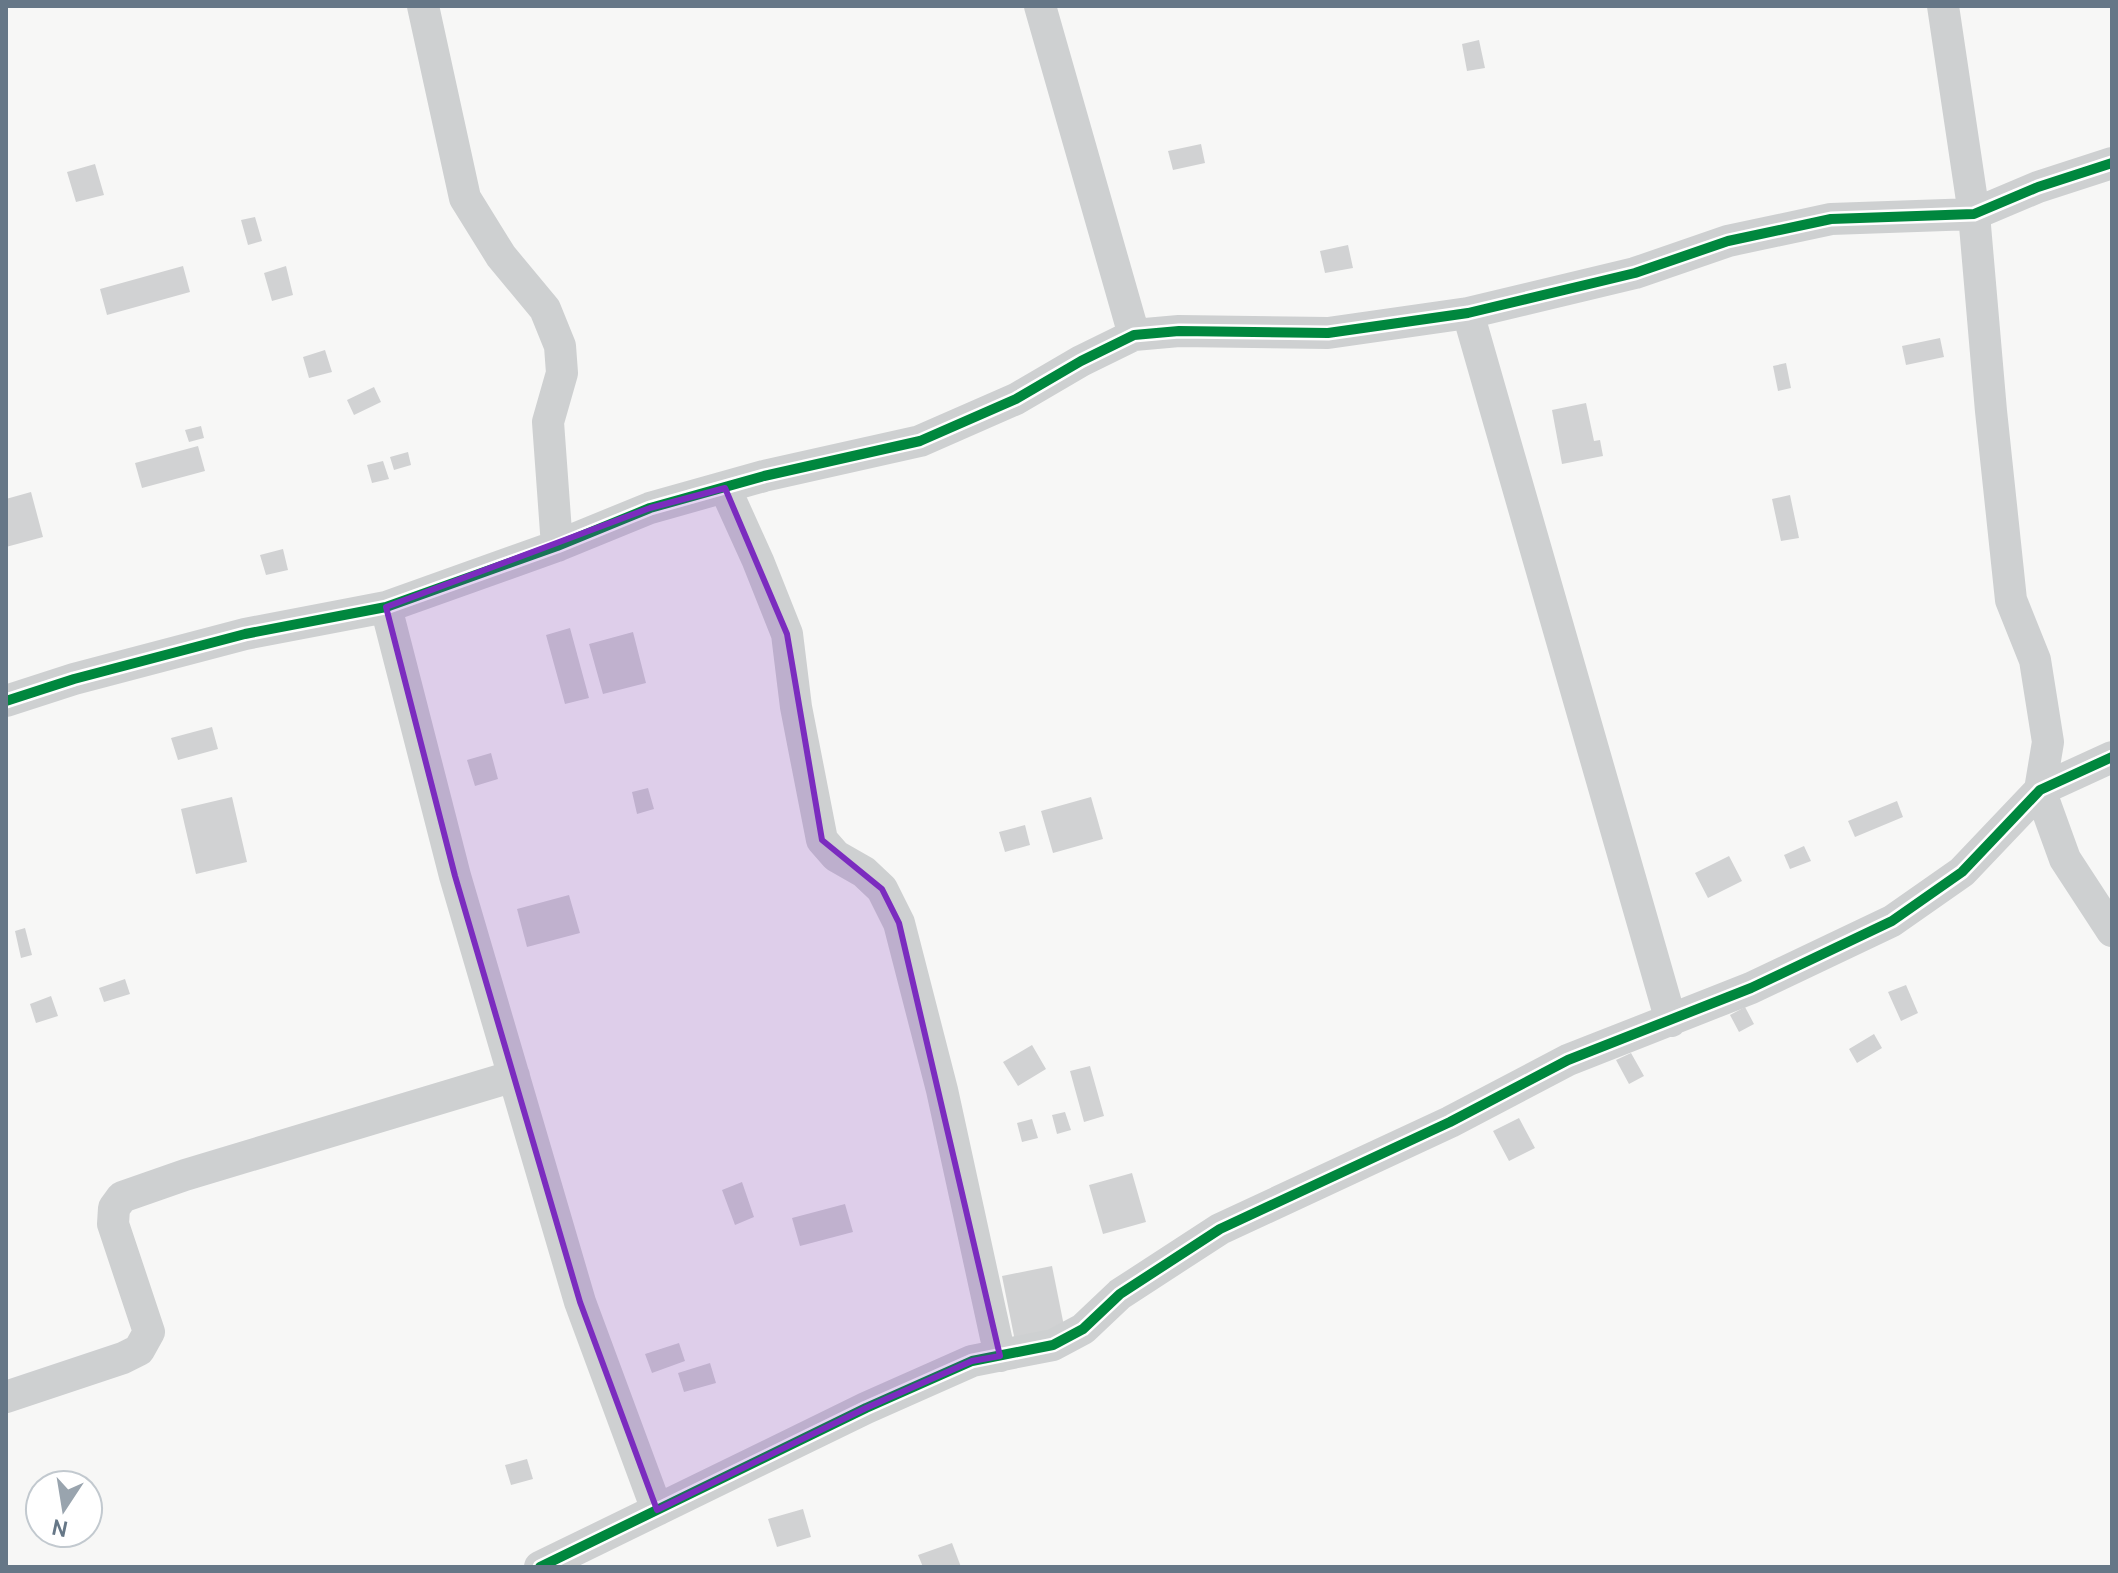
<svg xmlns="http://www.w3.org/2000/svg" width="2118" height="1573" font-family="Cabin,sans-serif">
  <style>
    .building { fill: #d1d2d3 }
    .lines { fill: none; stroke-linecap: round; stroke-linejoin: round }
    .street { stroke: #ced0d1; stroke-width: 32 }
    .cycleway-casing { stroke: #fff; stroke-width: 15 }
    .cycleway { stroke: #00873e; stroke-width: 10 }
    .marked { fill: #7b2cbf; fill-opacity: 0.2; stroke: #7b2cbf; stroke-width: 6; stroke-linejoin: round }
  </style>
  <rect width="100%" height="100%" fill="#f7f7f6"/>
  <!-- building -->
  <path class="building" d="M1479,40L1485,68L1467,71L1462,44Z
    M1201,144L1205,163L1173,170L1168,151Z
    M95,164L104,195L76,202L67,172Z
    M255,217L262,241L248,245L241,220Z
    M1348,245L1353,268L1325,273L1320,251Z
    M183,266L190,292L107,315L100,289Z
    M286,266L293,295L272,301L264,273Z
    M1940,338L1944,357L1906,365L1902,346Z
    M325,350L332,372L309,378L303,357Z
    M1786,363L1791,388L1778,391L1773,366Z
    M374,387L381,402L354,415L347,400Z
    M1586,403L1594,441L1600,440L1603,456L1562,464L1552,410Z
    M201,426L204,438L189,442L185,430Z
    M198,446L205,471L142,488L135,463Z
    M408,452L411,465L394,470L390,457Z
    M383,461L389,479L372,483L367,465Z
    M31,492L43,537L6,547V499Z
    M1790,495L1799,538L1781,541L1772,499Z
    M283,549L288,570L266,575L260,555Z
    M570,628L589,698L565,704L546,635Z
    M633,632L646,683L603,694L589,644Z
    M212,727L218,749L178,760L171,738Z
    M491,753L498,779L475,786L467,760Z
    M648,788L654,809L637,814L632,792Z
    M232,797L247,862L196,874L181,809Z
    M1091,797L1103,839L1053,853L1041,811Z
    M1897,801L1903,817L1855,837L1848,821Z
    M1025,825L1030,845L1005,852L999,832Z
    M1804,846L1811,861L1790,869L1784,855Z
    M1729,856L1742,881L1708,898L1695,873Z
    M569,895L580,933L527,947L517,909Z
    M25,928L32,955L21,958L15,931Z
    M125,979L130,994L104,1002L99,988Z
    M1906,985L1918,1013L1901,1021L1888,992Z
    M51,996L58,1016L36,1023L30,1004Z
    M1745,1007L1754,1024L1739,1032L1730,1015Z
    M1874,1034L1882,1048L1857,1063L1849,1049Z
    M1032,1045L1046,1069L1018,1086L1003,1062Z
    M1631,1053L1644,1076L1629,1084L1616,1060Z
    M1090,1066L1104,1116L1084,1122L1070,1071Z
    M1065,1112L1071,1130L1057,1134L1052,1115Z
    M1519,1118L1535,1148L1509,1161L1493,1131Z
    M1032,1119L1038,1138L1022,1142L1017,1123Z
    M1132,1173L1146,1222L1103,1234L1089,1185Z
    M742,1182L754,1217L735,1225L722,1190Z
    M845,1204L853,1232L800,1246L792,1218Z
    M1052,1266L1066,1336L1016,1346L1002,1276Z
    M679,1343L685,1361L652,1373L645,1354Z
    M710,1363L716,1383L684,1392L678,1373Z
    M527,1459L533,1479L511,1485L505,1465Z
    M803,1509L811,1537L777,1547L768,1519Z
    M952,1543L961,1567H923L918,1555Z"/>
  <g class="lines">
    <!-- street -->
    <path class="street" d="M423,6L465,198L501,256L545,309L560,346L562,373L548,422L557,546
      M1040,6L1134,335
      M1943,6L1974,214L1991,411L2011,600L2035,660L2048,742L2040,790L2065,859L2112,931
      M1468,313L1671,1021
      M725,488L758,561L787,634L796,707L822,840L836,856L864,872L882,889L899,923L942,1090L1000,1356
      M386,607L455,876L580,1302L657,1510
      M6,701L74,679L245,634L386,607L557,546L650,508L764,476L920,441L1016,399L1081,361L1134,335L1179,331L1328,333L1468,313L1635,273L1728,241L1831,219L1974,214L2038,187L2112,163
      M6,1397L123,1358L139,1350L149,1332L113,1224L114,1208L122,1197L185,1175L514,1076
      M540,1567L866,1408L972,1361L1053,1345L1083,1329L1120,1294L1220,1229L1450,1122L1568,1060L1751,988L1892,921L1962,872L2040,790L2112,757"/>
    <defs>
      <path id="cycleway" d="M6,701L74,679L245,634L386,607L557,546L650,508L764,476L920,441L1016,399L1081,361L1134,335L1179,331L1328,333L1468,313L1635,273L1728,241L1831,219L1974,214L2038,187L2112,163
        M540,1567L866,1408L972,1361L1053,1345L1083,1329L1120,1294L1220,1229L1450,1122L1568,1060L1751,988L1892,921L1962,872L2040,790L2112,757"/>
    </defs>
    <!-- cycleway casing -->
    <use href="#cycleway" class="cycleway-casing"/>
    <!-- cycleway -->
    <use href="#cycleway" class="cycleway"/>
  </g>
  <!-- marked area -->
  <path class="marked" d="M725,488L787,634L822,840L882,889L899,923L1000,1356L972,1361L866,1408L657,1510L580,1302L455,876L386,607L650,508Z"/>
  <!-- border -->
  <rect width="2118" height="1573" fill="none" stroke="#667787" stroke-width="16"/>
  <!-- north arrow -->
  <g transform="translate(64 1509) rotate(192)"><circle r="38" fill="#ffffff" stroke="#c2c9cf" stroke-width="2"/>
  <path d="M0-6L14 30L0 20L-14 30Z" fill="#99a4ae"/>
  <text y="-12" font-size="22" font-weight="bold" text-anchor="middle" fill="#667787">N</text>
  </g>
</svg>
